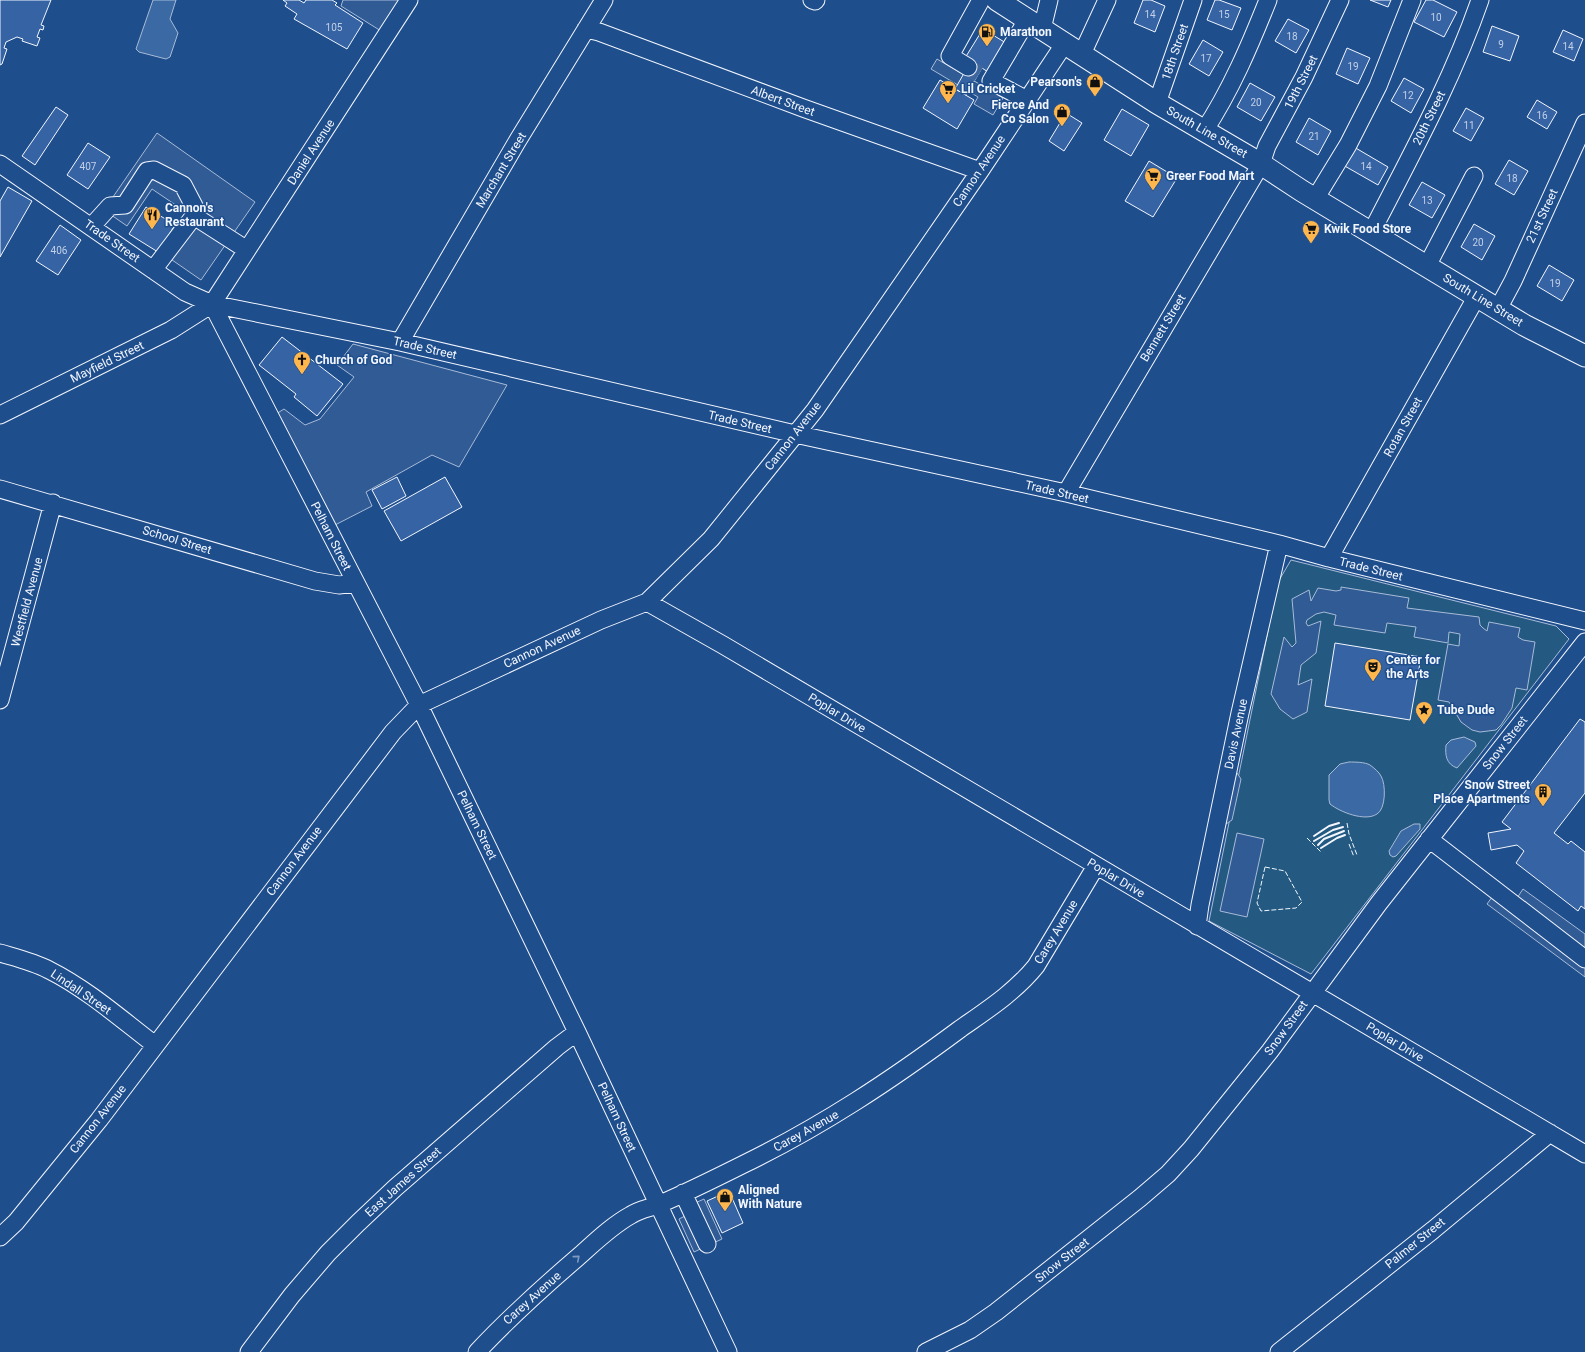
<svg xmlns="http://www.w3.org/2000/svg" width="1585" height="1352" font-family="Roboto,sans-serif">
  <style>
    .green { fill: #245a82; stroke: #a8bbd7 }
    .parking { fill: #305b95; stroke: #a8bbd7 }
    .water { fill: #3b69a3; stroke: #a8bbd7 }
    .building { fill: #3563a3; stroke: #f2f6ff }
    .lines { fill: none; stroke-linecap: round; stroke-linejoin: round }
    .minor-tunnel { stroke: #3f679d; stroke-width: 17; stroke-dasharray: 17 8; stroke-linecap: butt }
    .minor-casing { stroke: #f2f6ff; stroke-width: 19 }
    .major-casing { stroke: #f2f6ff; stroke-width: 23 }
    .minor { stroke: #1f4e8c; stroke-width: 17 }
    .major { stroke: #1f4e8c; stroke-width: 21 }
    .fence { stroke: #f2f6ff; stroke-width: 1; stroke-dasharray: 5 2; stroke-linecap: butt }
    .wall { stroke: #f2f6ff; stroke-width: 2 }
    .oneway { stroke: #7e9ac0 }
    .labels { text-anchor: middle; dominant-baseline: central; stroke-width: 3; stroke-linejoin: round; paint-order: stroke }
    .number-label { font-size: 10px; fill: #c3d1e8 }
    .poi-label { font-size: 12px; font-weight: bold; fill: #f2f6ff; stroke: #1f4e8c; text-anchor: start }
    .street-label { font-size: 12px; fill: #f2f6ff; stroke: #1f4e8c }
  </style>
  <rect width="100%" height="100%" fill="#1f4e8c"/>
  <!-- green -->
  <path class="green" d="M1291,560L1556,626L1569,639L1311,974L1209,921L1278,582Z"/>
  <!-- parking -->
  <path class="parking" d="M343,0H400L381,31L341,6Z
    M937,59L1003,98L993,115L974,104L978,97L931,69Z
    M157,133L255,202L201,280L162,253L189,214L152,189L127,226L104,210Z
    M353,344L507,385L459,467L432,455L366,492L372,506L335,525L276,414L284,409L305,425L320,419L354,377L337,365Z
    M1341,587L1409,598L1407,608L1479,617L1480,625L1483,628L1487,631L1489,622L1520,628L1518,637L1523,640L1535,642L1527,690L1516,688L1512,708L1501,725L1496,730L1480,732L1472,730L1461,722L1449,702L1438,700L1448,644L1459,646L1460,634L1449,632L1448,643L1414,637L1416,627L1387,623L1385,633L1334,625L1336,615L1324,612L1316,614L1307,620L1306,623L1308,626L1321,621L1316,653L1301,665L1298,685L1312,679L1307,712L1293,719L1280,709L1271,694L1284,637L1292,647L1296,643L1292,599L1309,590L1311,601L1318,588L1336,591L1341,590Z
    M1235,770L1241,779L1232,820L1223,826Z
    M1237,833L1264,839L1247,917L1220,911Z
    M1498,889L1515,901L1523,889L1585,934V977L1487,904Z
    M704,1199L722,1239L694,1252L679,1219L687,1215L684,1208Z"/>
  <!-- water -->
  <path class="water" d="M153,0H176L170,19L178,33L170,57L166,59L139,52L136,49Z
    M1464,737L1475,742L1476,746L1457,768C1446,764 1445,755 1446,745L1451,740Z
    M1349,762C1355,762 1365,762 1370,765C1374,768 1379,772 1381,776C1386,784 1386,809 1377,814C1365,822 1340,812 1330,804L1329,800V775L1340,764Z
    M1414,824H1420V829L1396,856L1393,857L1390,855L1389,851L1401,831Z"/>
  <!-- building -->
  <path class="building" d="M0,0H51L41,25L44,26L43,30L40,29L37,37L40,38L37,46L22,41L23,39L17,37L6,42L4,48L7,49L2,64L0,65Z
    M283,0H299L304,3L306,0H332L337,3L335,5L363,23L347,49L294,19L297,14L285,6L287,3Z
    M1143,0H1151L1165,6L1155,32L1134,23Z
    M1215,0H1219L1241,8L1232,30L1207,20Z
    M1370,0H1391L1388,7Z
    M1426,0H1433L1457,12L1444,37L1414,22Z
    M1288,19L1309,30L1296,53L1275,41Z
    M1492,26L1519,36L1510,61L1483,52Z
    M983,29L1006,43L988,72L982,68L966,95L955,89L971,61L965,58Z
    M1563,30L1583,39L1574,61L1553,52Z
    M1203,40L1223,52L1209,76L1189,64Z
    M1347,48L1370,58L1358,84L1336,74Z
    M1404,78L1424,89L1411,113L1391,101Z
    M940,80L974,100L957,129L923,108Z
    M1250,83L1275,97L1261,121L1237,107Z
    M1537,100L1557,112L1547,129L1527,117Z
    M56,107L68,115L35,165L22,156Z
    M1466,108L1484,118L1471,141L1453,131Z
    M1122,109L1149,125L1131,156L1104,140Z
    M1066,113L1082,123L1064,151L1049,141Z
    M1309,118L1331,131L1318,155L1296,142Z
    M88,143L110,157L88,189L67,175Z
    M1354,147L1388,167L1378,185L1343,165Z
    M1509,160L1528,171L1514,195L1495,184Z
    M1149,161L1177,178L1153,217L1125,201Z
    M1422,182L1445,195L1432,218L1409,205Z
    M8,187L32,201L0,257V201Z
    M146,207L175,225L158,252L129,234Z
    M1474,224L1495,236L1482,260L1461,247Z
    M60,225L81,240L58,275L36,261Z
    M1549,265L1574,280L1562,301L1537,286Z
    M282,337L343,384L317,416L294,397L296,394L259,365Z
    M397,477L406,496L382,509L372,490Z
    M445,477L462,507L401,541L384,511Z
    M1335,643L1421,657L1410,720L1325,706Z
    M1580,719L1585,722V793L1554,833L1568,844L1571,841L1585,852V909L1581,906L1578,911L1516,863L1524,851L1517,845L1491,850L1488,833L1511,829L1502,822Z
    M729,1191L743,1223L722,1233L707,1201Z"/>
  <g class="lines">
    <!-- minor-tunnel -->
    <path class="minor-tunnel" d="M968,67L979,74"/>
    <defs>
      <path id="minor" d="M812,0L815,1L816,0
        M586,29L599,32L803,108L980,171
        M1042,29L1049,0
        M1082,54L1107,0
        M968,67L950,56L981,0
        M1027,100L991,81L1027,20
        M1157,103L1193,0
        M1204,131C1231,90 1250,45 1268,0
        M0,164L185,292L212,304L400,342L795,434L1066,493L1279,544L1329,558L1585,621
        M1315,199L1348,145L1378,86L1412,0
        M194,216L247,250
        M91,227L110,206L125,205L147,171L154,170L183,185L194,206V216L153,270
        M1371,233C1410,157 1452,81 1480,0
        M1427,266L1474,176
        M212,304L419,705L577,1032L728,1352
        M1498,309L1513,281L1585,123
        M400,342L518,140L604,0
        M0,415L171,330L212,304L409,0
        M0,489L315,581L339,585L355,583
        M1066,493L1261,164L1267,146L1304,77L1340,0
        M1329,558L1477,296
        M647,602L723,645L1585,1154
        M0,700L53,503
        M1429,839L1585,959
        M1197,926L1200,905L1240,713L1279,544
        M0,953C17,958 34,962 49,970C87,989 121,1019 155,1045
        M683,1193L707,1244
        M0,1237L16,1222L99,1120L393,732L419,705L601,620L647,602L711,539L815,410L980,171L1065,43
        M249,1352L292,1295L328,1253L358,1223L395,1188L557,1047L577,1032
        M477,1352C508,1319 542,1288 577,1258C594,1243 611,1226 631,1215C640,1209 650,1208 660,1204C688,1192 716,1178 744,1164C822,1126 890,1081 960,1029C987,1010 1015,992 1036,966L1096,866
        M926,1352L970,1330L996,1312L1140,1198L1168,1174L1191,1149L1270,1051L1379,903L1585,642
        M1279,1352L1433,1230L1550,1133"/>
      <path id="major" d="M997,0L1157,103L1261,164L1302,191L1524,325L1585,356"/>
    </defs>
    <!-- minor casing -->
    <use href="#minor" class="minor-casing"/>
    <!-- major casing -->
    <use href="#major" class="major-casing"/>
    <!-- minor -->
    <use href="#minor" class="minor"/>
    <!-- major -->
    <use href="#major" class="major"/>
    <!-- fence -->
    <path class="fence" d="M1347,823L1349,834L1357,855
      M1307,838L1321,852
      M1349,844L1354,857
      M1265,867L1285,871L1302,902L1296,908L1261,911L1257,903Z"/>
    <!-- wall -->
    <path class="wall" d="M1314,836L1329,826L1339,823
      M1314,841L1333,830L1343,827
      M1318,845L1324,839L1344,831
      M1321,848L1337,838L1345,835"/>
  </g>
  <!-- one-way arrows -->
  <defs><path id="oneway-chevron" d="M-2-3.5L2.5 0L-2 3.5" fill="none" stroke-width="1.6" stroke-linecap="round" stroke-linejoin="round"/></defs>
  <use class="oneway" href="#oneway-chevron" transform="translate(577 1258) rotate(-41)"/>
  <!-- icons -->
  <defs>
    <symbol id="fuel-pin" viewBox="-11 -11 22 30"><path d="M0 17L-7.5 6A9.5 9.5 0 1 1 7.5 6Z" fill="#ffb74d" stroke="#1f4e8c"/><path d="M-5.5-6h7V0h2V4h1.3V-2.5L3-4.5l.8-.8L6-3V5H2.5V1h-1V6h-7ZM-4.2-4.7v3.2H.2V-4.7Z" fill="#111"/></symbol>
    <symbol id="shop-pin" viewBox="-11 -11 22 30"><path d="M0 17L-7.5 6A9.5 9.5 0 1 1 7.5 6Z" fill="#ffb74d" stroke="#1f4e8c"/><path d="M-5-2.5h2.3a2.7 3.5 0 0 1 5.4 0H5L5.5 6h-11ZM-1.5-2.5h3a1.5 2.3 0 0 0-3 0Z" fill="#111"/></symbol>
    <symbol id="supermarket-pin" viewBox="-11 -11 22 30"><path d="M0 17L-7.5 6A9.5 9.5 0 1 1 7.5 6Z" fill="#ffb74d" stroke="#1f4e8c"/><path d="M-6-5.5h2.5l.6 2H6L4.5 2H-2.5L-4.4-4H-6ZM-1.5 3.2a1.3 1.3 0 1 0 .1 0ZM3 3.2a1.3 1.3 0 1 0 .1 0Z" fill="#111"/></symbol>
    <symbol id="restaurant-pin" viewBox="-11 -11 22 30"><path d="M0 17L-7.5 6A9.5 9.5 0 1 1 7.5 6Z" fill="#ffb74d" stroke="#1f4e8c"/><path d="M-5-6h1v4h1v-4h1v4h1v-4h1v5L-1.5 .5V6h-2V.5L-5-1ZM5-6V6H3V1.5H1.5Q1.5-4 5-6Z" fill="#111"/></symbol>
    <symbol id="church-pin" viewBox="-11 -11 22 30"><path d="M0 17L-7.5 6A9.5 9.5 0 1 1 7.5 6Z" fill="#ffb74d" stroke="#1f4e8c"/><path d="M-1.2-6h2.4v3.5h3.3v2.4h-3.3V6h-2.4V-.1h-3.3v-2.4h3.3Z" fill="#111"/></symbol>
    <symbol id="theatre-pin" viewBox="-11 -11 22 30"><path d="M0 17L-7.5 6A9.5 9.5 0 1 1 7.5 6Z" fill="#ffb74d" stroke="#1f4e8c"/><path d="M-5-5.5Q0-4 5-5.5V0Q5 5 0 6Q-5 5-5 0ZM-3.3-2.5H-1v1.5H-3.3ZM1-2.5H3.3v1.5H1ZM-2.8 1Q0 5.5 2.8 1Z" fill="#111"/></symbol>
    <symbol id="sight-pin" viewBox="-11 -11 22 30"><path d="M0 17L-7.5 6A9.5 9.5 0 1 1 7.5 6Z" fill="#ffb74d" stroke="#1f4e8c"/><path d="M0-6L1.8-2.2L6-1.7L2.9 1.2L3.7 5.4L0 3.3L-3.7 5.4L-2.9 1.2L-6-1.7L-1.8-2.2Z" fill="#111"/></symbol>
    <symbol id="building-pin" viewBox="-11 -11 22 30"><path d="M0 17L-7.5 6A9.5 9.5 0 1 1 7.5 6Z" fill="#ffb74d" stroke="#1f4e8c"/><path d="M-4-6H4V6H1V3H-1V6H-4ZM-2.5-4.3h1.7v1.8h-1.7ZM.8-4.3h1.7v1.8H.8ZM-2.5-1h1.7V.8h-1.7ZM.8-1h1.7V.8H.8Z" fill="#111"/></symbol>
  </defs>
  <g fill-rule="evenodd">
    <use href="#fuel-pin" x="977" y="22" width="20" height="27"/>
    <use href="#shop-pin" x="1085" y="72" width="20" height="27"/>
    <use href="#supermarket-pin" x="938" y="79" width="20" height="27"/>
    <use href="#shop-pin" x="1052" y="102" width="20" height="27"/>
    <use href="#supermarket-pin" x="1143" y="166" width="20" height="27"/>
    <use href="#restaurant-pin" x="142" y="205" width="20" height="27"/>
    <use href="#supermarket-pin" x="1301" y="219" width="20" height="27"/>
    <use href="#church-pin" x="292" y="350" width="20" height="27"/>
    <use href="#theatre-pin" x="1363" y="657" width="20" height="27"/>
    <use href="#sight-pin" x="1414" y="700" width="20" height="27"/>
    <use href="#building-pin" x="1533" y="782" width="20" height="27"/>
    <use href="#shop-pin" x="715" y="1187" width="20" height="27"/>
  </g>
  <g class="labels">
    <!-- number labels -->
    <g class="number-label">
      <text x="1150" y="14">14</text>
      <text x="1224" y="14">15</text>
      <text x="1436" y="17">10</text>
      <text x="334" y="27">105</text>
      <text x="1292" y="36">18</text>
      <text x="1501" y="44">9</text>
      <text x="1568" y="46">14</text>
      <text x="1206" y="58">17</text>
      <text x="1353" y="66">19</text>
      <text x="1408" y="95">12</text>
      <text x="1256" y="102">20</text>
      <text x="1542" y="115">16</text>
      <text x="1469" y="125">11</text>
      <text x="1314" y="136">21</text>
      <text x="88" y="166">407</text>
      <text x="1366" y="166">14</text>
      <text x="1512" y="178">18</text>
      <text x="1427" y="200">13</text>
      <text x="1478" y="242">20</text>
      <text x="59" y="250">406</text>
      <text x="1555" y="283">19</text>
    </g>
    <!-- poi labels -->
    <g class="poi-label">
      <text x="1000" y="32">Marathon</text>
      <text x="1082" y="82" text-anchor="end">Pearson's</text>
      <text x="961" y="89">Lil Cricket</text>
      <text x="1049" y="105" text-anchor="end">Fierce And<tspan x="1049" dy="14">Co Salon</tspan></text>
      <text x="1166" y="176">Greer Food Mart</text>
      <text x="165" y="208">Cannon's<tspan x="165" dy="14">Restaurant</tspan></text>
      <text x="1324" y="229">Kwik Food Store</text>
      <text x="315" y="360">Church of God</text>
      <text x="1386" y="660">Center for<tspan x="1386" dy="14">the Arts</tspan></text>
      <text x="1437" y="710">Tube Dude</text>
      <text x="1530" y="785" text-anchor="end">Snow Street<tspan x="1530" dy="14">Place Apartments</tspan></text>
      <text x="738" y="1190">Aligned<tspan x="738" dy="14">With Nature</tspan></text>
    </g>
    <!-- street labels -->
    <g class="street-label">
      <text transform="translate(1175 52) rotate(-71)">18th Street</text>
      <text transform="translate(1301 82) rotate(-63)">19th Street</text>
      <text transform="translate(783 101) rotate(20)">Albert Street</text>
      <text transform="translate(1429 118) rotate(-64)">20th Street</text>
      <text transform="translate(1207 132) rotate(30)">South Line Street</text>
      <text transform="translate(311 152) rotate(-57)">Daniel Avenue</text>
      <text transform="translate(501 170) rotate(-59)">Marchant Street</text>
      <text transform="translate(979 171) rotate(-56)">Cannon Avenue</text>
      <text transform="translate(1542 216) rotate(-65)">21st Street</text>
      <text transform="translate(112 241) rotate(35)">Trade Street</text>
      <text transform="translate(1483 300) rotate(31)">South Line Street</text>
      <text transform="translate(1163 328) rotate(-59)">Bennett Street</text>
      <text transform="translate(425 348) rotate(13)">Trade Street</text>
      <text transform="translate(107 362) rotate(-26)">Mayfield Street</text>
      <text transform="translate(740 422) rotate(13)">Trade Street</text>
      <text transform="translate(1403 427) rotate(-61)">Rotan Street</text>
      <text transform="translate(793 436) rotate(-52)">Cannon Avenue</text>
      <text transform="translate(1057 492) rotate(13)">Trade Street</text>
      <text transform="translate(331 536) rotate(63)">Pelham Street</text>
      <text transform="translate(177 540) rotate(17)">School Street</text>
      <text transform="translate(1371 569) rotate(14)">Trade Street</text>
      <text transform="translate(27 602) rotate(-75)">Westfield Avenue</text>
      <text transform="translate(542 647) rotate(-25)">Cannon Avenue</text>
      <text transform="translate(837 713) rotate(31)">Poplar Drive</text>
      <text transform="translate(1236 734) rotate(-78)">Davis Avenue</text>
      <text transform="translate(1505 743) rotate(-52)">Snow Street</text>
      <text transform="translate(477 825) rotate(64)">Pelham Street</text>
      <text transform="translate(294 861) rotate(-53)">Cannon Avenue</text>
      <text transform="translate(1116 878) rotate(31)">Poplar Drive</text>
      <text transform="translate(1056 932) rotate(-59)">Carey Avenue</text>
      <text transform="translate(81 992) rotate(34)">Lindall Street</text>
      <text transform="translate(1286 1028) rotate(-54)">Snow Street</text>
      <text transform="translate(1395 1042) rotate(31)">Poplar Drive</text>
      <text transform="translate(617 1117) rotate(65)">Pelham Street</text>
      <text transform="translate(98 1119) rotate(-52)">Cannon Avenue</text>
      <text transform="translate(806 1131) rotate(-29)">Carey Avenue</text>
      <text transform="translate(403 1182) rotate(-42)">East James Street</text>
      <text transform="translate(1415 1243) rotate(-39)">Palmer Street</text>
      <text transform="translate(1062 1260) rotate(-38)">Snow Street</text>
      <text transform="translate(532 1298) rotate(-42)">Carey Avenue</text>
    </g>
  </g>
</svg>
